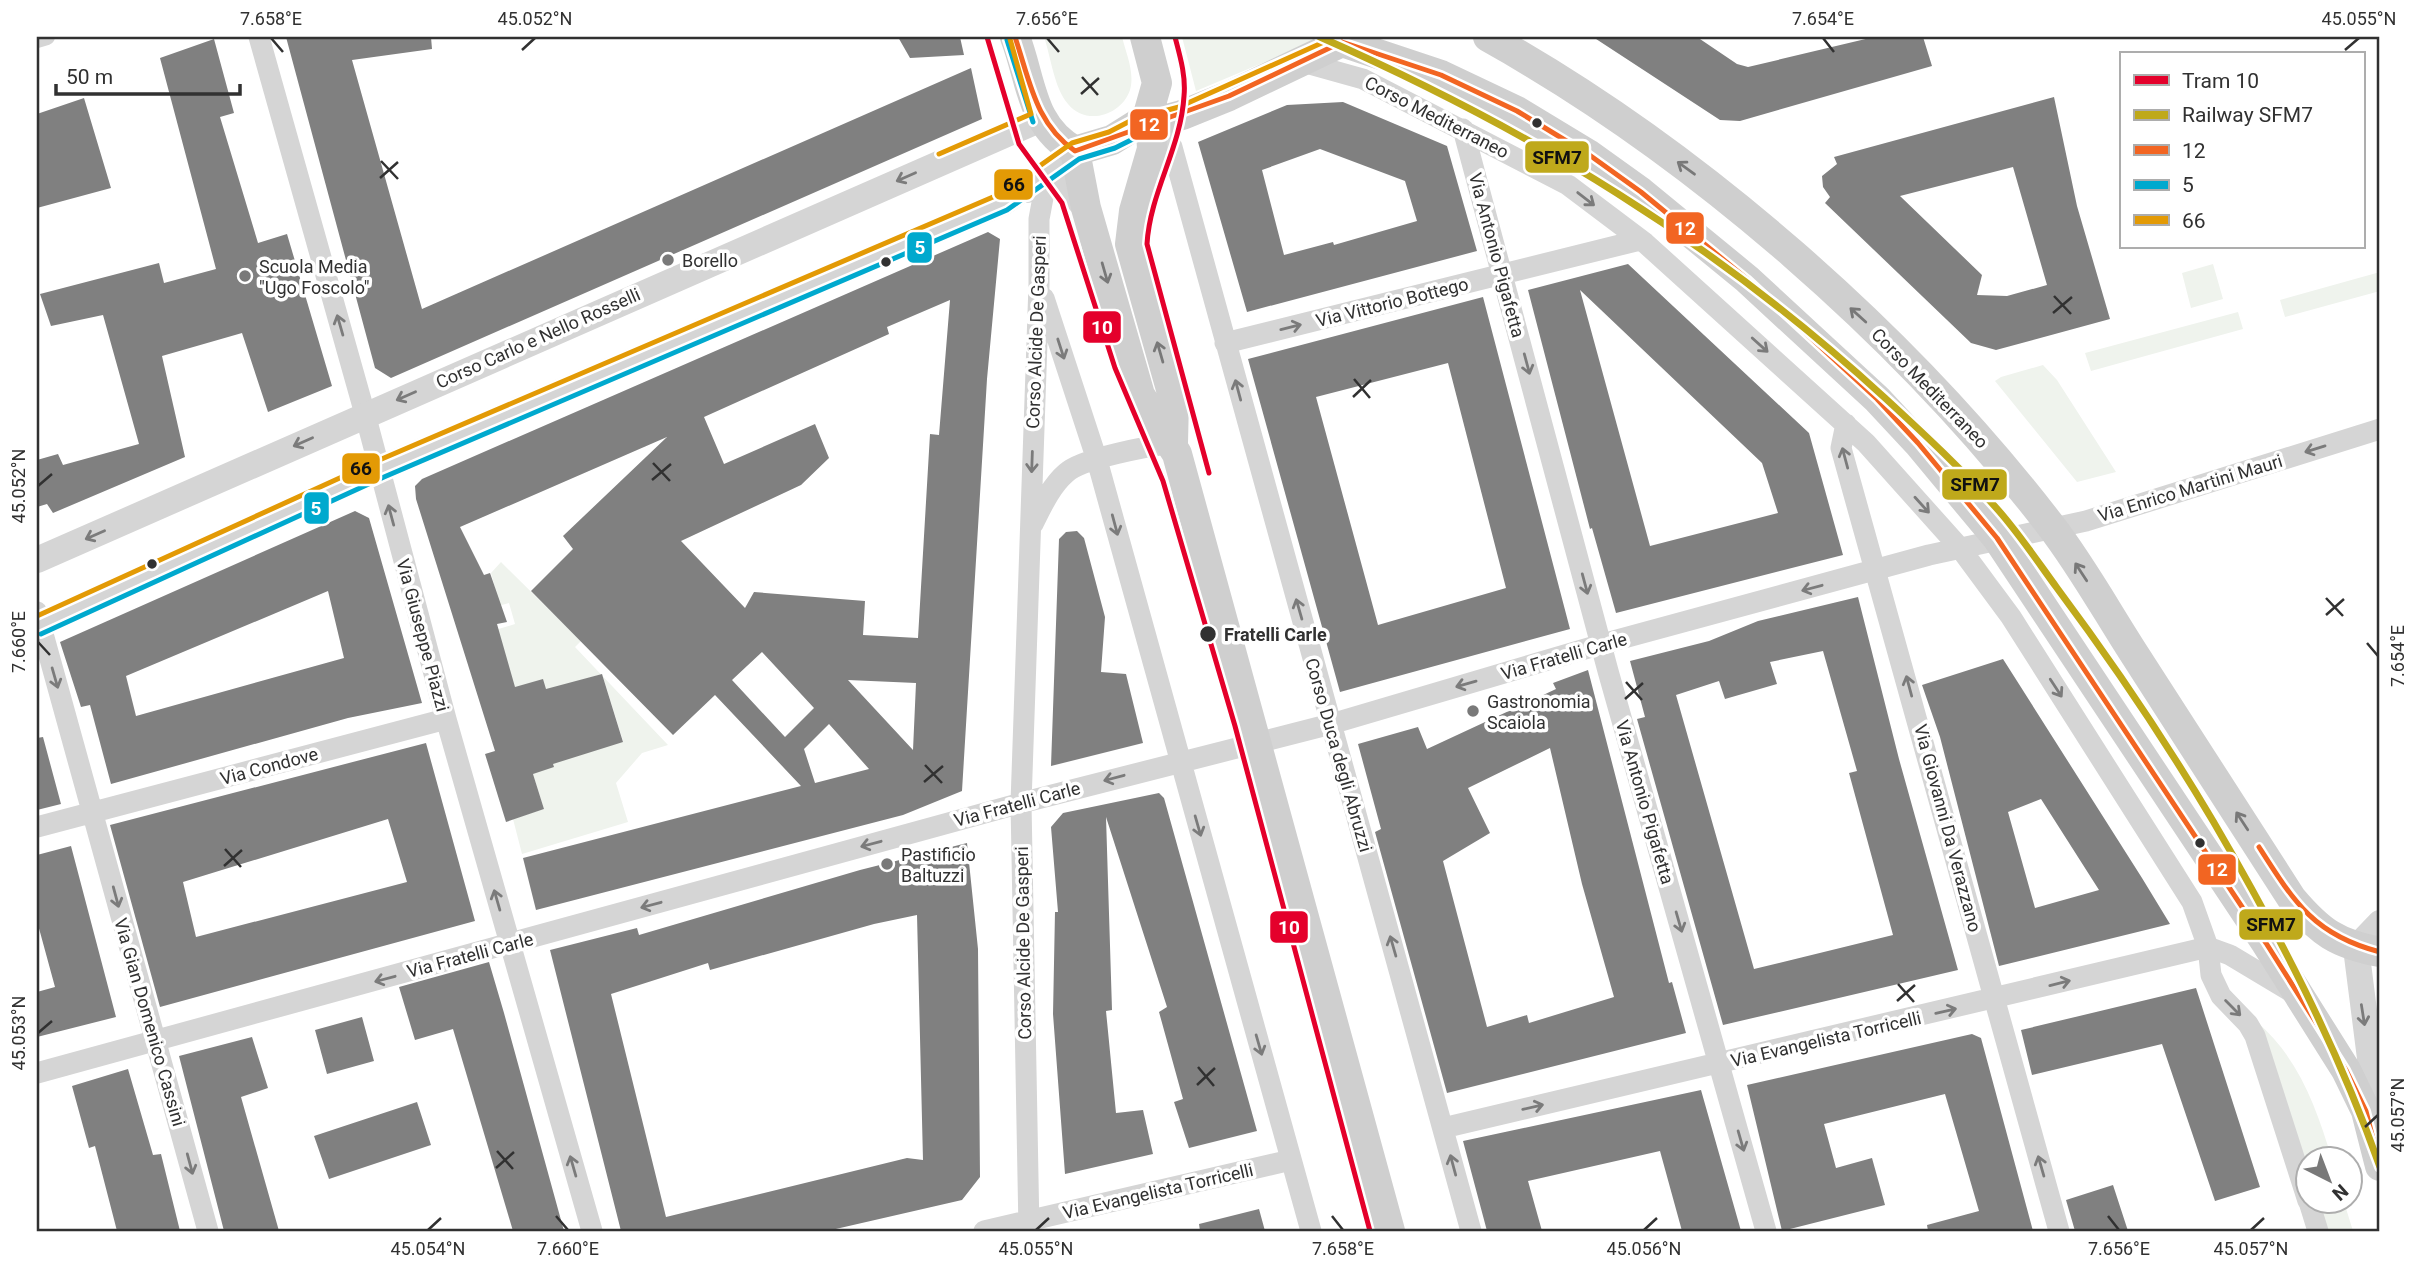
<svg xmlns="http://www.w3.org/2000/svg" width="2417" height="1268" font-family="Roboto,sans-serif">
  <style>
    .green { fill: #eff3ed }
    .building { fill: #808080; fill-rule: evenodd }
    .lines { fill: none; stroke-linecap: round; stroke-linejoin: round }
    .pedestrian { stroke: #d5d5d5; stroke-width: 16 }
    .minor { stroke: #d5d5d5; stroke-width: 21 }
    .tertiary { stroke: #d5d5d5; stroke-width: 26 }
    .secondary { stroke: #cfcfcf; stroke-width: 30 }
    .bus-1-casing { stroke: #fff; stroke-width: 10 }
    .bus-2-casing { stroke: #fff; stroke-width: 10 }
    .bus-3-casing { stroke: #fff; stroke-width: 10 }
    .bus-1 { stroke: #f26522; stroke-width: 5 }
    .bus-2 { stroke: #00a9ce; stroke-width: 5 }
    .bus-3 { stroke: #e39a05; stroke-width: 5 }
    .rail-1-casing { stroke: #fff; stroke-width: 12 }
    .rail-1 { stroke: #bfa91b; stroke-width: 7 }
    .tram-1-casing { stroke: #fff; stroke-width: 10 }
    .tram-1 { stroke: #e4002b; stroke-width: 5 }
    .oneway { stroke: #787878 }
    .oneway2 { stroke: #7b7b7b }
    .ticks { fill: none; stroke: #313131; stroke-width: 2.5 }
    .bus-dot { fill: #313131; stroke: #fff; stroke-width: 2.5 }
    .poi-dot { fill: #797979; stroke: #fff; stroke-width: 2.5 }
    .labels { text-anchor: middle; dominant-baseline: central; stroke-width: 7; stroke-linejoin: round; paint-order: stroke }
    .street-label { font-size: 18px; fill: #313131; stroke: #fff }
    .poi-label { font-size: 18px; fill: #313131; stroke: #fff; text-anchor: start }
    .stop-label { font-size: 18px; font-weight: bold; fill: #313131; stroke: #fff; text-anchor: start }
    .line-badge { stroke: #fff; stroke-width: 2.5 }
    .badge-label { font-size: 19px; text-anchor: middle; font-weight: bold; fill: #fff }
    .pale-badge-label { font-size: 19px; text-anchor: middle; font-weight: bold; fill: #111 }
    .neatline { fill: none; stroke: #313131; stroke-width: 2.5 }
    .ticks-label { font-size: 18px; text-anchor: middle; fill: #313131 }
  </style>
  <rect width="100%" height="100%" fill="#fff"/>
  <!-- green -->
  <path class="green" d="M1044,37H1122C1126,53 1135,73 1130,90C1121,116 1086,126 1068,104C1054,88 1051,57 1044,37Z
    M1182,37H1324L1196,91Z
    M2213,264L2223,299L2191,308L2182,273Z
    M2380,272V291L2285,317L2280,300Z
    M2238,312L2243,329L2091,371L2085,353Z
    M2043,365L2057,380L2116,472L2077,482L1995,381L2001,377Z
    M501,562L581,641L575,647L668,745L642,753L616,783L628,822L522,854L513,819L544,809L533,774L544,736L623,741L602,674L546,690L515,687L463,640L515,624L509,603L480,611L495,588L491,573Z
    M2256,1021C2299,1058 2316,1107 2332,1159L2308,1160V1173Z
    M2318,1202H2344L2353,1231H2329Z"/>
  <!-- building -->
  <path class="building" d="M286,37H431L432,49L352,60L422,309L971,68L982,119L391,378L375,368Z
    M898,37H960L964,55L910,58Z
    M1593,37H1697L1737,64L1748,67L1874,37H1923L1932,66L1740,121L1720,120Z
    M214,39L234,113L220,117L258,243L287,234L332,386L268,412L242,333L162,356L185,457L53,513L47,504L37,507V460L58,454L63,465L139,444L103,315L51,326L40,294L159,263L164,283L216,269L160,58Z
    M2054,97L2077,206L2110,319L1996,350L1971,343L1825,203L1830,197L1823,187L1822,176L1837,164L1834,157ZM2013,167L2047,285L2007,296L1977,295L1982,275L1900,196Z
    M84,98L111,188L37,208V114Z
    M1343,102L1447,146L1477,251L1247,312L1198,142L1287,105ZM1320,149L1405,181L1417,221L1334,245L1333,242L1284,255L1262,170Z
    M988,232L1000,239L987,379L962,791L903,815L536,910L523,858L801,786L715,695L673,735L531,591L573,549L563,536L667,437L460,527L484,575L490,573L507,622L497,624L515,687L543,679L546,689L602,674L623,742L553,764L554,767L533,774L544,809L506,822L485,754L495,751L416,499L415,486L422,479ZM950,300L939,435L930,434L918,638L863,635L865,601L754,592L745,608L681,541L801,485L829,458L815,424L724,464L704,417L889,334L887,327ZM762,652L814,708L785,737L732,680ZM848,680L916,683L913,750ZM829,724L869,769L815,783L804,749Z
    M1628,264L1809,433L1843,555L1616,613L1592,528L1590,529L1528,290ZM1580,290L1762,463L1778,513L1650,546Z
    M1483,297L1570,629L1340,692L1248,359ZM1448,363L1506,588L1378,625L1316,397Z
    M355,511L369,518L422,703L348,718L111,784L90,705L81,707L60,642ZM328,591L344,658L136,716L126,676Z
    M1077,531L1084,538L1105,617L1101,672L1126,674L1143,743L1051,766L1059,539L1066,532Z
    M1858,597L1899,759L1958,970L1723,1025L1637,719L1645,717L1630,661L1709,641L1758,621ZM1823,651L1857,771L1849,773L1893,935L1754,969L1676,695L1719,681L1725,699L1777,684L1770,662Z
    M2003,659L2142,878L2170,924L1999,966L1940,737L1922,685ZM2041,799L2099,890L2035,908L2008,812Z
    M1588,670L1669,983L1672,982L1686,1033L1447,1093L1375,832L1381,829L1358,744L1418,727L1427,749L1556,689L1553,683ZM1550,748L1582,884L1614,997L1529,1023L1527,1015L1487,1027L1443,861L1490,833L1468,788Z
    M43,737L61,804L37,810V738Z
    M426,743L475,921L160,1007L110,825ZM388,819L407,882L196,937L183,882Z
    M1159,793L1164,798L1257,1131L1189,1148L1174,1102L1183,1099L1159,1012L1167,1007L1106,817L1112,1010L1106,1011L1116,1113L1143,1110L1153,1154L1065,1174L1053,1014L1055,912H1058L1051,827L1063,813Z
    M967,843L978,949L980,1177L962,1200L827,1231H621L550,950L637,928L639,935L860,870ZM917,915L923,1160L907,1158L666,1217L611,994L708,963L710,970L874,924Z
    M71,846L116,1017L37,1037V992L55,987L37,921V855Z
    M489,962L504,1013L564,1231H513L453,1029L415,1040L399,987Z
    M2196,988L2260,1187L2215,1201L2162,1044L2032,1075L2021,1030Z
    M362,1017L374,1061L327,1074L315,1030Z
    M1972,1034L1981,1038L2033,1231H1928L1927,1225L1979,1211L1945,1094L1824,1124L1836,1168L1872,1158L1885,1205L1782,1231L1747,1085Z
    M252,1037L268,1088L241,1097L279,1231H224L179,1056Z
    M128,1069L153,1155L161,1154L180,1231H117L95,1146L89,1148L72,1086Z
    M1701,1090L1741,1231H1682L1660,1151L1528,1181L1542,1231H1487L1463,1141Z
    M417,1102L431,1145L329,1179L314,1136Z
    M2113,1185L2128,1231H2075L2066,1200Z
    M1259,1209L1265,1231H1200L1199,1224Z"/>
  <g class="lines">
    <!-- pedestrian -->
    <path class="pedestrian" d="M37,40L47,37"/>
    <!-- minor -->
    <path class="minor" d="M259,37L365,414L446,719L592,1231
      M1302,62L1363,79L1568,185L1645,243L1866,443L1960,548L2011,617L2192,902L2208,947L2211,975L2221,996L2248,1024L2255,1036L2308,1201
      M1151,122L1172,147L1471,1231
      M1463,129L1608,671L1766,1231
      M1044,298L1097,460L1311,1231
      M1225,343L1640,240
      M1846,424L1841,448L2059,1231
      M1033,524C1042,506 1051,486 1066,473C1082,458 1150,446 1173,443
      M37,612L208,1231
      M37,827L446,719
      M2208,947L2230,955L2295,994
      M37,1073L1021,803L1331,724L1602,644L1929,555L2086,521L2380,429
      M1443,1128L2208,947
      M2309,1202L2318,1231
      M984,1231L1291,1160
      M1029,1231L1021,803L1039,284V219L1048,171"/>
    <!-- tertiary -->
    <path class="tertiary" d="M1027,190C1055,178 1066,186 1086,208
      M37,560L1041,119
      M37,626L380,469L1004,202L1075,151
      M2366,1111L2370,1058L2356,948L2380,923"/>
    <!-- secondary -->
    <path class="secondary" d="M1015,37C1032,81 1030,126 1075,151L1112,140L1147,118L1157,83L1145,37
      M1488,37C1696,153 1906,337 2051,526C2081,565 2106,610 2133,652C2186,734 2239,816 2292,899C2320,932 2337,944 2380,952
      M1150,111L1152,149L1134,211L1130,244L1174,400L1173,443
      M1137,127L1182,115L1229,96L1342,42L1441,75L1517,111L1588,154L1641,192L1747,279L1877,399L1918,443L1997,538L2266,943L2346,1070L2366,1111L2380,1166
      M1075,151L1086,208L1140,395L1177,454L1390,1231"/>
    <defs>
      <path id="bus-1" d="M1015,37C1030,81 1035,123 1075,151L1229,96L1342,42
        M1342,42L1441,75L1517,111L1588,154L1641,192L1747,279L1877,399L1918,443L1997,538L2266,943L2346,1070L2366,1111L2380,1166
        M2259,847C2294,902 2314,935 2380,952"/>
      <path id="bus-2" d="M1007,40L1033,122
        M41,634L384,477L1007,210L1079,159L1115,148L1141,135"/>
      <path id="bus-3" d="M939,154L1031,114L1010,39
        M37,616L377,461L1000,194L1072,143L1109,132L1134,119L1179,107L1335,37"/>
    </defs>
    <!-- bus-1 casing -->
    <use href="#bus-1" class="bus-1-casing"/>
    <!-- bus-2 casing -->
    <use href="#bus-2" class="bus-2-casing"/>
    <!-- bus-3 casing -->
    <use href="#bus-3" class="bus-3-casing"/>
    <!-- bus-1 -->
    <use href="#bus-1" class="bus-1"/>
    <!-- bus-2 -->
    <use href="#bus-2" class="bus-2"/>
    <!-- bus-3 -->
    <use href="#bus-3" class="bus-3"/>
    <defs>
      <path id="rail-1" d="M1320,37C1531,130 1714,241 1885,398C1924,434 1964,471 1999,511C2020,535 2038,562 2057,588C2113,663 2165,740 2213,821C2278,932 2337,1046 2380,1167"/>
    </defs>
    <!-- rail-1 casing -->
    <use href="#rail-1" class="rail-1-casing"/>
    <!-- rail-1 -->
    <use href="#rail-1" class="rail-1"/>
    <defs>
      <path id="tram-1" d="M987,37L1019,144L1062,203L1115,368L1163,481L1235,726L1370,1231
        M1175,37C1180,56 1186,76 1184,96C1181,148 1150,192 1147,244L1209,473"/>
    </defs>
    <!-- tram-1 casing -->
    <use href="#tram-1" class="tram-1-casing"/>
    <!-- tram-1 -->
    <use href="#tram-1" class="tram-1"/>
  </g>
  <!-- one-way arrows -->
  <defs><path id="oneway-shaft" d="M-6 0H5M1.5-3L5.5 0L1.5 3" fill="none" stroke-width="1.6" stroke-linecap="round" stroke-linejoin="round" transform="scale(1.75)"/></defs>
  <g class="oneway">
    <use href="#oneway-shaft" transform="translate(1686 168) rotate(-144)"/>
    <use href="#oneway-shaft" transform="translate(1105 273) rotate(74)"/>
    <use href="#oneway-shaft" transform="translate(1858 315) rotate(-138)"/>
    <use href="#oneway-shaft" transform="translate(1160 352) rotate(-106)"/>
    <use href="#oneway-shaft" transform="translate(2081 572) rotate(-123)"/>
    <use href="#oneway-shaft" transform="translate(2242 821) rotate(-123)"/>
  </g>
  <g class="oneway2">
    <use href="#oneway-shaft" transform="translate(906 177) rotate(156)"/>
    <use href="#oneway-shaft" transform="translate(1586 199) rotate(38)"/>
    <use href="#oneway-shaft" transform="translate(340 325) rotate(-106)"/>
    <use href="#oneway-shaft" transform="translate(1291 327) rotate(-14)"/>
    <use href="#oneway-shaft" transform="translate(1760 345) rotate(42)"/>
    <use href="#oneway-shaft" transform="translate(1061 349) rotate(72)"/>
    <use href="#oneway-shaft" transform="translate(1527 364) rotate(75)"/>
    <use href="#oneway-shaft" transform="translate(1238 390) rotate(-105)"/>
    <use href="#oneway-shaft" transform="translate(406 396) rotate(156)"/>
    <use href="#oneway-shaft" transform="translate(303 442) rotate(156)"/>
    <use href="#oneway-shaft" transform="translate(2315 449) rotate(163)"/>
    <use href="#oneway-shaft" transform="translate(1845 458) rotate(-105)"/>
    <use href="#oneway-shaft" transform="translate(1032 462) rotate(92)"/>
    <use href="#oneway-shaft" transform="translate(1922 505) rotate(48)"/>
    <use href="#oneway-shaft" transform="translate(391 515) rotate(-105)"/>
    <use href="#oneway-shaft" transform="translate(1115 525) rotate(75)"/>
    <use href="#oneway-shaft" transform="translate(95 535) rotate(156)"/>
    <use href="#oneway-shaft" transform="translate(1585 584) rotate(75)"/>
    <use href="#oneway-shaft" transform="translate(1812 588) rotate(165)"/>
    <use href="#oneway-shaft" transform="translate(1299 609) rotate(-106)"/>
    <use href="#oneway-shaft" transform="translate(55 678) rotate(74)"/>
    <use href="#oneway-shaft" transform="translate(1466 684) rotate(164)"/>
    <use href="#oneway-shaft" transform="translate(1909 686) rotate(-105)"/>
    <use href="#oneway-shaft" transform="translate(2056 688) rotate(57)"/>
    <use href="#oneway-shaft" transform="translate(1114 778) rotate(165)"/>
    <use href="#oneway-shaft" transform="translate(1198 826) rotate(74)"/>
    <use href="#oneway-shaft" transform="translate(871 844) rotate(165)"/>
    <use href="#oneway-shaft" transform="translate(116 897) rotate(75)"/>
    <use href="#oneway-shaft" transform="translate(497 900) rotate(-106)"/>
    <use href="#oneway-shaft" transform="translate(651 905) rotate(165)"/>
    <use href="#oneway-shaft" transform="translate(1679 922) rotate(74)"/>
    <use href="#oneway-shaft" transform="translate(1393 946) rotate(-106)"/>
    <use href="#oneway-shaft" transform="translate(385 979) rotate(165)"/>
    <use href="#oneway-shaft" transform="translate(2060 983) rotate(-14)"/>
    <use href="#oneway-shaft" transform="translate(2233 1008) rotate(45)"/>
    <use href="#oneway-shaft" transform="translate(1946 1011) rotate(-13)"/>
    <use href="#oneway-shaft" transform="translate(2363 1015) rotate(81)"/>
    <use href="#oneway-shaft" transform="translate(1259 1045) rotate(74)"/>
    <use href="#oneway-shaft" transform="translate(1533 1107) rotate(-13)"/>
    <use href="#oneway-shaft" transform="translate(1741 1141) rotate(74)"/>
    <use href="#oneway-shaft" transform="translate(190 1164) rotate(75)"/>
    <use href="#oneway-shaft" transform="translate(1453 1165) rotate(-105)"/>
    <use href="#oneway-shaft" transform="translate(573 1166) rotate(-106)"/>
    <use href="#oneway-shaft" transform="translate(2041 1166) rotate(-106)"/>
  </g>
  <!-- ticks -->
  <path class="ticks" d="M271,38L283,52M1047,38L1059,52M1823,38L1834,52M522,50L535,38M2345,50L2359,38M1082,77L1098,95M1081,94L1099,78M381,161L398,179M380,178L398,162M2054,296L2071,314M2053,313L2072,297M1354,379L1370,398M1353,397L1371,380M653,463L670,481M652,480L671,464M38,486L52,474M2326,598L2343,616M2326,615L2344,599M38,642L50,655M2367,643L2378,656M1626,682L1642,700M1625,699L1643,683M925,765L942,783M924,782L943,766M225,849L241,867M224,866L242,850M1898,984L1914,1002M1897,1001L1915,985M38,1033L52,1021M1198,1067L1214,1086M1197,1085L1215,1068M2365,1127L2378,1115M497,1151L513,1169M496,1168L514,1152M556,1216L568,1230M1332,1216L1343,1230M2108,1216L2119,1230M428,1230L441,1218M1036,1230L1049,1218M1644,1230L1657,1218M2251,1230L2264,1218"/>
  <!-- markers -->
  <g class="bus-dot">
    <circle cx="1537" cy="123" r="6"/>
    <circle cx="886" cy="262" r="6"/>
    <circle cx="152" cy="564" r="6"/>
    <circle cx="1208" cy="634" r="9"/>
    <circle cx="2200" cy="843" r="6"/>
  </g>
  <g class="poi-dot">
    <circle cx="668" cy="260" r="7"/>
    <circle cx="245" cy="276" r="7"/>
    <circle cx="1473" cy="711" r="7"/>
    <circle cx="887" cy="864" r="7"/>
  </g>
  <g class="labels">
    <!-- street labels -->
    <g class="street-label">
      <text transform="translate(1437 117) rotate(27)">Corso Mediterraneo</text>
      <text transform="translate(1497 255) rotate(75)">Via Antonio Pigafetta</text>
      <text transform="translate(1392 302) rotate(-14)">Via Vittorio Bottego</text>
      <text transform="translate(1036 332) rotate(-88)">Corso Alcide De Gasperi</text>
      <text transform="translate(538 338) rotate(-24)">Corso Carlo e Nello Rosselli</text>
      <text transform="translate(1930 388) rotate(46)">Corso Mediterraneo</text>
      <text transform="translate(2190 488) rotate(-17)">Via Enrico Martini Mauri</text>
      <text transform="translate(423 635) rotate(75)">Via Giuseppe Piazzi</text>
      <text transform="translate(1564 656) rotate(-16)">Via Fratelli Carle</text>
      <text transform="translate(1339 755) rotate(74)">Corso Duca degli Abruzzi</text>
      <text transform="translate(269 766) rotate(-15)">Via Condove</text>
      <text transform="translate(1645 802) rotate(74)">Via Antonio Pigafetta</text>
      <text transform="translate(1017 804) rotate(-15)">Via Fratelli Carle</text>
      <text transform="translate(1948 828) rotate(75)">Via Giovanni Da Verazzano</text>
      <text transform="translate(1023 943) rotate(-91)">Corso Alcide De Gasperi</text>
      <text transform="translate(470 955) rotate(-15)">Via Fratelli Carle</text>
      <text transform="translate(150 1022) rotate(74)">Via Gian Domenico Cassini</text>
      <text transform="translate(1826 1039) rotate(-13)">Via Evangelista Torricelli</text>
      <text transform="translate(1158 1191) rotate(-13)">Via Evangelista Torricelli</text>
    </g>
    <!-- poi labels -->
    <g class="poi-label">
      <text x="682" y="260">Borello</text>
      <text x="259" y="266">Scuola Media<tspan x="259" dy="21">"Ugo Foscolo"</tspan></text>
      <text x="1487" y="701">Gastronomia<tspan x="1487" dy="21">Scaiola</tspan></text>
      <text x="901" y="854">Pastificio<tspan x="901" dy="21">Baltuzzi</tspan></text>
    </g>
    <!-- stop labels -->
    <g class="stop-label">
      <text x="1224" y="634">Fratelli Carle</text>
    </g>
  </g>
  <g class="line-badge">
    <rect x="1129" y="108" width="40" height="33" rx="7" fill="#f26522"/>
    <rect x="1524" y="140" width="66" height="34" rx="7" fill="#bfa91b"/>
    <rect x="993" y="168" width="41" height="33" rx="7" fill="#e39a05"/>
    <rect x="1665" y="211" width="40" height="34" rx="7" fill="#f26522"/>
    <rect x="906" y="231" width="27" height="33" rx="7" fill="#00a9ce"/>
    <rect x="1082" y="310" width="40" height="34" rx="7" fill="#e4002b"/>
    <rect x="341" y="452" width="40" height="33" rx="7" fill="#e39a05"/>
    <rect x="1941" y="468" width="67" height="33" rx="7" fill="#bfa91b"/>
    <rect x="303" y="491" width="27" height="34" rx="7" fill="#00a9ce"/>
    <rect x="2197" y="853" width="40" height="33" rx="7" fill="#f26522"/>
    <rect x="2238" y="908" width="66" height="33" rx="7" fill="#bfa91b"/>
    <rect x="1269" y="910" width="40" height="34" rx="7" fill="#e4002b"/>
  </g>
  <g class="badge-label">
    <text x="1149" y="131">12</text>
    <text x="1685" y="235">12</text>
    <text x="920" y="254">5</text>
    <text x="1102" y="334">10</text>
    <text x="316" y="515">5</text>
    <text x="2217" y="876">12</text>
    <text x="1289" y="934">10</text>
  </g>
  <g class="pale-badge-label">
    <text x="1557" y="164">SFM7</text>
    <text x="1014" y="191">66</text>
    <text x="361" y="475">66</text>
    <text x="1975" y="491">SFM7</text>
    <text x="2271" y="931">SFM7</text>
  </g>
  <!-- border -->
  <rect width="2417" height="1268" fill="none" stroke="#ffffff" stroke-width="77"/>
  <!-- legend -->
  <rect x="2120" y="52" width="245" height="196" fill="#ffffff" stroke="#adadad" stroke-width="2"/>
  <rect x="2134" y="75" width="35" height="10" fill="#e4002b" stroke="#adadad" stroke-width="2"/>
  <text x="2182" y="88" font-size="21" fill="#313131">Tram 10</text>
  <rect x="2134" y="110" width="35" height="10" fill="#bfa91b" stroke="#adadad" stroke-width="2"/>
  <text x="2182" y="122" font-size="21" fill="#313131">Railway SFM7</text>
  <rect x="2134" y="145" width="35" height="10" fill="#f26522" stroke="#adadad" stroke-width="2"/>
  <text x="2182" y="158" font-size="21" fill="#313131">12</text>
  <rect x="2134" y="180" width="35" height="10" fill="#00a9ce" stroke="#adadad" stroke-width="2"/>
  <text x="2182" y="192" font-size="21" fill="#313131">5</text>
  <rect x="2134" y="215" width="35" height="10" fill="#e39a05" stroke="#adadad" stroke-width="2"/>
  <text x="2182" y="228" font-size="21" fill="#313131">66</text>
  <!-- north arrow -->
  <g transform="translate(2329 1180) rotate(138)"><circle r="33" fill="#ffffff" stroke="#adadad" stroke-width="2"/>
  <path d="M0-5L12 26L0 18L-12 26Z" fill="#797979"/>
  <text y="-10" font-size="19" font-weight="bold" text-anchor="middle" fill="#313131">N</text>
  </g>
  <!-- scale -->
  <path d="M56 84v10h184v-10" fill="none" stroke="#313131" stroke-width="3.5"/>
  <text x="66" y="84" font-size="21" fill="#313131" stroke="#ffffff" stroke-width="5" paint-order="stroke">50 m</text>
  <rect x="38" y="38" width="2340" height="1192" class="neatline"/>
  <g class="ticks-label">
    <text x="271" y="25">7.658°E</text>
    <text x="535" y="25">45.052°N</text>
    <text x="1047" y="25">7.656°E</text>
    <text x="1823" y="25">7.654°E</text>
    <text x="2359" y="25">45.055°N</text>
    <text transform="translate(19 486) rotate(-90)" y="6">45.052°N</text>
    <text transform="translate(19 642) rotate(-90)" y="6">7.660°E</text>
    <text transform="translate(2398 656) rotate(-90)" y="6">7.654°E</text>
    <text transform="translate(19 1033) rotate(-90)" y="6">45.053°N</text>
    <text transform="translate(2398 1115) rotate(-90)" y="6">45.057°N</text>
    <text x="428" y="1255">45.054°N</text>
    <text x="568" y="1255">7.660°E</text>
    <text x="1036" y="1255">45.055°N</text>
    <text x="1343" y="1255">7.658°E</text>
    <text x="1644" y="1255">45.056°N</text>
    <text x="2119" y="1255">7.656°E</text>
    <text x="2251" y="1255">45.057°N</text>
  </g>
</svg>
